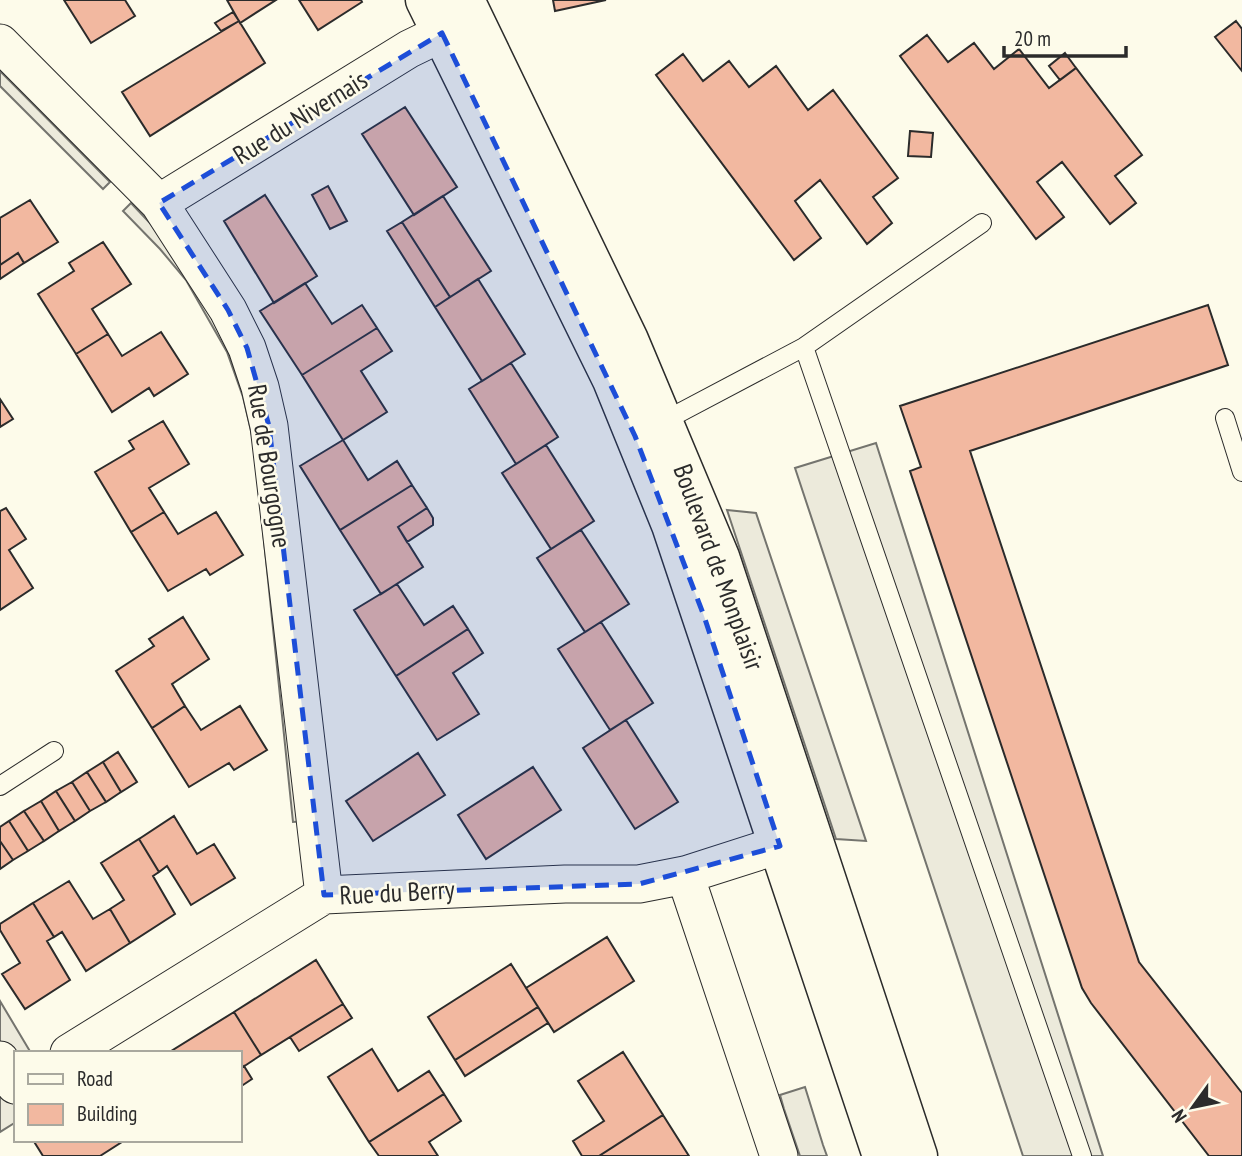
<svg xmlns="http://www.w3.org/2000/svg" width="1242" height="1156" font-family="'PT Sans Narrow',sans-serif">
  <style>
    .parking { fill: #eceadb; stroke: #74746e; stroke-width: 2 }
    .building { fill: #f2b8a0; stroke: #2b2b2b; stroke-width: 2 }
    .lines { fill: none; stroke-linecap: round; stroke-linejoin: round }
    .service-casing { stroke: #2b2b2b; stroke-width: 20 }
    .minor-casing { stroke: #2b2b2b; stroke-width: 39 }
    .secondary-casing { stroke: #2b2b2b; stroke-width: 41 }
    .service { stroke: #fdfbea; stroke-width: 18 }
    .minor { stroke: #fdfbea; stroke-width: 37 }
    .secondary { stroke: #fdfbea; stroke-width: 38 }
    .marked { fill: #1d4ed8; fill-opacity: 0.2; stroke: #1d4ed8; stroke-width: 5; stroke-dasharray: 14 9; stroke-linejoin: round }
    .labels { text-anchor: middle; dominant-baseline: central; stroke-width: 5; stroke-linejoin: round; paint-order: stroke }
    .street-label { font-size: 26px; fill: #2b2b2b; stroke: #fdfbea }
  </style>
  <rect width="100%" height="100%" fill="#fdfbea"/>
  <!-- parking -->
  <path class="parking" d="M0,71L110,182L103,189L0,86Z
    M131,203L182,257L246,365L306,821L293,822L254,444L243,397L227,352L186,280L160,249L123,211Z
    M876,443L1103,1156H1023L795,468Z
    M727,510L756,513L866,841L836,839Z
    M0,1001L31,1053H16V1122L0,1132Z
    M805,1087L823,1145L827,1156H800L784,1109L780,1095Z"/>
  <!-- building -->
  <path class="building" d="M64,0H125L135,16L91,43Z
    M227,0H276L240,23Z
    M299,0H361L362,2L318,30Z
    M553,0H606L555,11Z
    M233,12L239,21L221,31L215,23Z
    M239,21L265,63L150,136L122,92Z
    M1236,21L1242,29V71L1215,37Z
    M927,35L948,62L974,43L994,69L1019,49L1049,88L1076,68L1142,155L1115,176L1136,203L1110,224L1062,162L1037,182L1064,217L1036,239L900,56Z
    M1065,53L1076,68L1060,80L1049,66Z
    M683,54L703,81L729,61L749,87L776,66L808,110L833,90L898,178L873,197L892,223L867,244L820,180L795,201L821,238L794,260L656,75Z
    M405,107L457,187L414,215L362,134Z
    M910,131L933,133L931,157L908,156Z
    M328,186L347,221L330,229L312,195Z
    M265,195L317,276L274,303L224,221Z
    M443,196L491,271L450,297L402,222Z
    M30,200L58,242L24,263L18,253L0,265V218Z
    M402,222L450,297L435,307L387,231Z
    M103,242L131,284L92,309L108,334L76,354L38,294L74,271L69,263Z
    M18,253L24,263L0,279V265Z
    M478,279L525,354L482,381L435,307Z
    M305,283L332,324L362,305L377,328L302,375L260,311Z
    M1208,305L1228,365L970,451L1139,962L1242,1093V1156H1209L1091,1003L1082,988L910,471L921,467L900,406Z
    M377,328L392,351L361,371L387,412L343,440L302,375Z
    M161,332L188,374L154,396L149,388L112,412L76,354L108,334L122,356Z
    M511,363L558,437L516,464L469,389Z
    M0,399L13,419L0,427Z
    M163,421L189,464L149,488L164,512L131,532L95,472L134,449L129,441Z
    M343,440L368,480L397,461L412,485L340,530L300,466Z
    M546,445L594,521L551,549L502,473Z
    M412,485L427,508L398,527L423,567L381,594L340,530Z
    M6,508L26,539L9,550L33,588L0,610V511Z
    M427,508L433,518V525L407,542L398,527Z
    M164,512L178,534L216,512L243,555L210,575L206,569L168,591L131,532Z
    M581,530L629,604L585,632L537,558Z
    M397,584L424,625L453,606L468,629L396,676L354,610Z
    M183,617L209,659L172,684L185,706L152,728L116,671L154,646L149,639Z
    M601,622L653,703L610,730L558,649Z
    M468,629L483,653L453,673L479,714L437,740L396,676Z
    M185,706L201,730L240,706L267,750L234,770L229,763L189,787L152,728Z
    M626,720L678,802L635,829L583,748Z
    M118,752L137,782L121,792L103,762Z
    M418,753L445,795L373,841L346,801Z
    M103,762L121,792L106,802L87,772Z
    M533,767L561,810L486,859L458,815Z
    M87,772L106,802L90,811L72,782Z
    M72,782L90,811L75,821L56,791Z
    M56,791L75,821L59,831L41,801Z
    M41,801L59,831L44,841L24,811Z
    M24,811L44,841L28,851L9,821Z
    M174,816L197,854L214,844L235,878L191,905L167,866L159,872L139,839Z
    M9,821L28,851L13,860L0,841V827Z
    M139,839L159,872L153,876L175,914L130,943L110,909L124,900L101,863Z
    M0,841L13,860L0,869Z
    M69,881L93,919L110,909L130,943L86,971L62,932L54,937L33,903Z
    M33,903L54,937L47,941L70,980L25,1009L2,974L20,963L0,930V924Z
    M607,937L634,981L554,1032L526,988Z
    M316,960L343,1004L261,1055L234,1012Z
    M511,964L538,1007L455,1060L428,1017Z
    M343,1004L352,1018L299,1051L290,1037Z
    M538,1007L548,1023L465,1076L455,1060Z
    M234,1012L261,1055L240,1069V1053H168Z
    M372,1049L398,1091L429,1071L444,1094L369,1142L328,1077Z
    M623,1052L663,1115L599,1156H582L573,1141L604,1121L578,1081Z
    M244,1066L252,1079L240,1087V1069Z
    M444,1094L461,1121L429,1142L438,1156H379L369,1142Z
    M663,1115L689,1156H599Z
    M33,1140H125L100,1156H43Z"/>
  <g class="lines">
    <defs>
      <path id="service" d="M804,347L1082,1156
        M1225,418L1242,472
        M664,421L804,347L982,223
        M0,786L54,751"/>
      <path id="minor" d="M0,43L159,203L228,310L247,348L260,387L269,426L324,895
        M159,203L409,49L442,33L466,17
        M685,875L779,1156
        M69,1053L324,895L565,884H639L685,875L807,836
        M0,1060L15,1085"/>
      <path id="secondary" d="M425,0L612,380L671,525L882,1156
        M465,0L629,340L720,557L918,1156"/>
    </defs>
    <!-- service casing -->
    <use href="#service" class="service-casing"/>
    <!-- minor casing -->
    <use href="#minor" class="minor-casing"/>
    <!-- secondary casing -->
    <use href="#secondary" class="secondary-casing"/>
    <!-- service -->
    <use href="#service" class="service"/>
    <!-- minor -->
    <use href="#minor" class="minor"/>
    <!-- secondary -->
    <use href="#secondary" class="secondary"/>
  </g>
  <!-- marked area -->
  <path class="marked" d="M442,33L635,436L704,616L780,846L639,884L324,895L269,426L247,348L228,310L159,203Z"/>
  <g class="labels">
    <!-- street labels -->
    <g class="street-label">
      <text transform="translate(300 117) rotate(-32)">Rue du Nivernais</text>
      <text transform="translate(270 466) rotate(81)">Rue de Bourgogne</text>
      <text transform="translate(719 567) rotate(70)">Boulevard de Monplaisir</text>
      <text transform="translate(397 892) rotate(-3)">Rue du Berry</text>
    </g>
  </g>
  <!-- legend -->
  <rect x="14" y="1051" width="228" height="91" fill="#fdfbea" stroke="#a9a89e" stroke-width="2"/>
  <rect x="28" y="1074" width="35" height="10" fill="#fdfbea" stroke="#a9a89e" stroke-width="2"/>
  <text x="77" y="1086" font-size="21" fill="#2b2b2b">Road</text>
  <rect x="28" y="1104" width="35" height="21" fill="#f2b8a0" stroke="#a9a89e" stroke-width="2"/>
  <text x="77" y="1121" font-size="21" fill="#2b2b2b">Building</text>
  <!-- north arrow -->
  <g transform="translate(1193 1107) rotate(237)" stroke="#fdfbea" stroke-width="5" paint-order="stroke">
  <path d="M0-5L12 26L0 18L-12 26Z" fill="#2b2b2b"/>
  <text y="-10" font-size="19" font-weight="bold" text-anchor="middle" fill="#2b2b2b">N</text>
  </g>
  <!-- scale -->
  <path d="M1004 46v10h122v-10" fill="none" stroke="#2b2b2b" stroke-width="3.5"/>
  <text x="1014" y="46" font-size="21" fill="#2b2b2b" stroke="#fdfbea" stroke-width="5" paint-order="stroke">20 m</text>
</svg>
